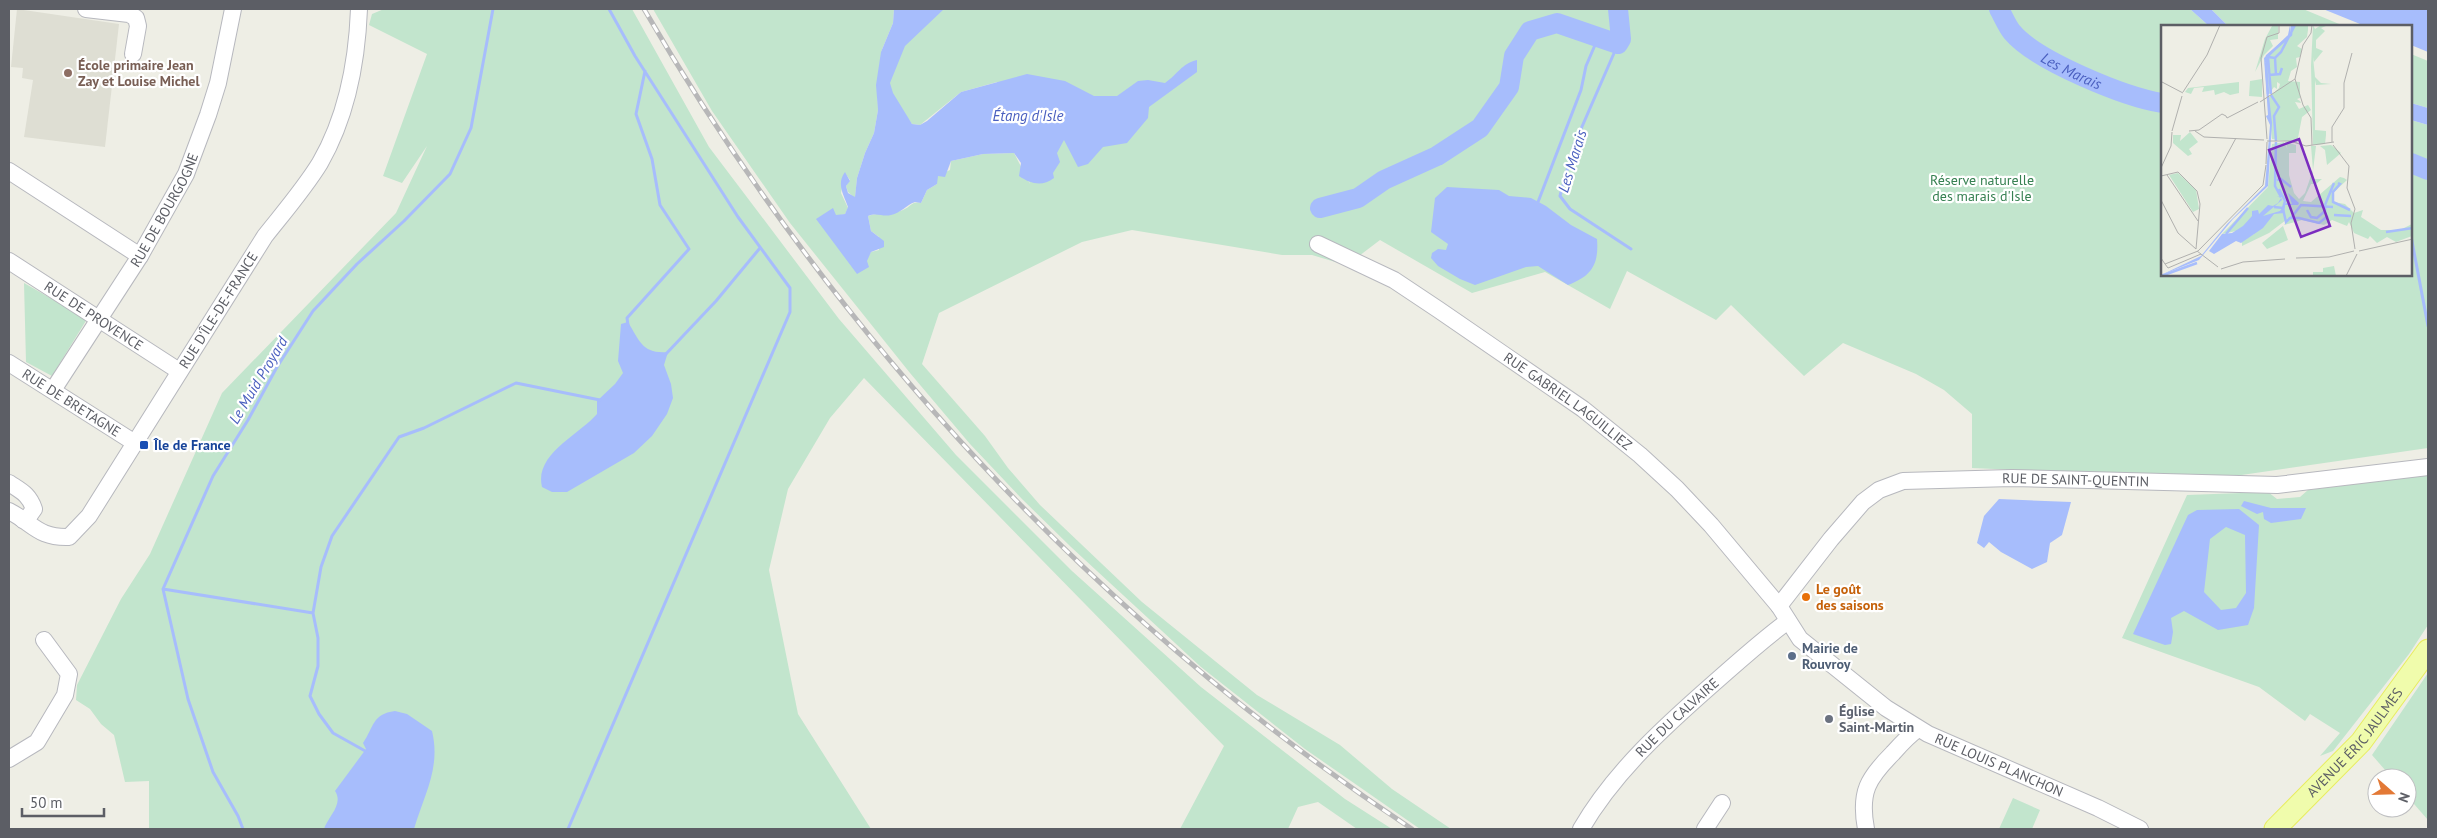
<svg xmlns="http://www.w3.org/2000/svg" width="2437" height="838" font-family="'PT Sans',sans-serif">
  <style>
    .education { fill: #deded3 }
    .green { fill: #c2e5cd; fill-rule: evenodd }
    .water { fill: #a7bdfc; fill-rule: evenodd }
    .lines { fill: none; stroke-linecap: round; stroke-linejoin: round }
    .stream { stroke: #a7bdfc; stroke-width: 3 }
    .river { stroke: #a7bdfc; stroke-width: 20 }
    .minor-casing { stroke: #b7b8be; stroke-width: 18 }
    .major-casing { stroke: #e8ed5f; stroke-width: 23 }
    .minor { stroke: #fff; stroke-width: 16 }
    .major { stroke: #f0fcac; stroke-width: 21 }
    .rail-casing { stroke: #b7b7b8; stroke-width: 5 }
    .rail { stroke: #fff; stroke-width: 3; stroke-dasharray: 9; stroke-linecap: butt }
    .education-dot { fill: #8d6e63; stroke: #fff; stroke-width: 2 }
    .transit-dot { fill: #1a4fb4; stroke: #fff; stroke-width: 2 }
    .food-dot { fill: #e8710a; stroke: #fff; stroke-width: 2 }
    .service-dot { fill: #5c6f8a; stroke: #fff; stroke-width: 2 }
    .worship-dot { fill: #6b7280; stroke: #fff; stroke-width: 2 }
    .labels { text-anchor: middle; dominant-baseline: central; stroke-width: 4.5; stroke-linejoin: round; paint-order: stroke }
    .education-label { font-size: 14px; font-weight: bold; fill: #785e54; stroke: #fff; text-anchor: start }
    .park-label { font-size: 14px; fill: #378152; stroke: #fff }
    .street-label { font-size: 14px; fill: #5c5e65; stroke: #fff }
    .transit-label { font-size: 14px; font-weight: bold; fill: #164399; stroke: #fff; text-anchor: start }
    .food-label { font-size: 14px; font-weight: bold; fill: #c56008; stroke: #fff; text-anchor: start }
    .service-label { font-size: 14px; font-weight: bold; fill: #4e5e75; stroke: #fff; text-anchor: start }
    .worship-label { font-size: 14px; font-weight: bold; fill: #5b616d; stroke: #fff; text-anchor: start }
    .water-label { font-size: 15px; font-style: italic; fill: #4a5fbf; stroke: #fff }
    .inset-river { fill: none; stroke: #a7bdfc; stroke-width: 2.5 }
    .inset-road { fill: none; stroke: #b0b0ae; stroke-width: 1 }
    .view { fill: #7b2cbf; fill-opacity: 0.15; stroke: #7b2cbf; stroke-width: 2.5 }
    .inset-edge { fill: none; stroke: #5c5e65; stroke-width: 2.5 }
  </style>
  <rect width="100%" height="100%" fill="#eeeee5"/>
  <!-- education -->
  <path class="education" d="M17,9L119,24L105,147L24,137L33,80L22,78L23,68L11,67Z"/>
  <!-- green -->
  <path class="green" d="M384,9H632L709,147L839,319L956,455L1072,571L1201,687L1345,799L1392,829H1357L1318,802L1298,807L1288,829H1180L1224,746L864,378L830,418L788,489L769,570L798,714L871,829H149V781L125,782L114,735L101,724L90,709L76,700L77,685L121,599L150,554L222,393L396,213L427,146L402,183L383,176L427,54L369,25L372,14Z
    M653,9H894L893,23L881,52L908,9H2190L2209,26H2162V275H2411V120L2428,125V448L2214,479L1972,468V414L1944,390L1916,374L1843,343L1804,376L1731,305L1716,320L1627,271L1610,309L1545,272L1472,293L1380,240L1359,256L1352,267L1312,255H1282L1132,230L1082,242L939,313L922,364L985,436L1008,468L1040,505L1142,602L1257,695L1340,745L1392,789L1451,829H1420L1305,749L1201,667L1071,547L1022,499L970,444L910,373L790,223L712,111ZM877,78L912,124L920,125L961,92L997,82L1030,184L1014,153L983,154L951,161L950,170L937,176V184L927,190L921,203C911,201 911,207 903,210C892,215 879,212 868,216L871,231L879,237V250L871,252L858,273L819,220L845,214L848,208L841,193L845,173L850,180L846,186L848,192L855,198L857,178L865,153L874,133L878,110Z
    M2211,9H2303L2344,26H2228Z
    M2411,54L2428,61V108L2411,103Z
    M24,283L87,319L52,376L26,362Z
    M2428,475V625L2409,654L2333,751L2320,756L2340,733L2310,714L2305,721L2259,687L2122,638L2187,495L2268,492L2277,499L2300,497L2308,490Z
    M2428,673V820L2407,796V778H2392L2372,755Z
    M2013,798L2040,810L2032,829H1999Z"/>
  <!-- water -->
  <path class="water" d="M894,9H944L905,46L890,83L893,93L912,124L920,125L927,121L961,92L1027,74L1065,81L1094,96H1117L1138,81L1148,80L1165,83C1178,74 1181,64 1197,60V72L1149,107L1148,118L1127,143L1103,147L1088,164L1078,167L1064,140L1057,153L1060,162L1053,173L1054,178C1042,187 1031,184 1019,176L1021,163L1014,153L983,154L951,161L945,177L938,176L937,184L927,190L921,203L915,202C906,205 901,213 891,215C882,217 877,212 868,216L871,231L884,241V247L871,252L867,261L869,267L857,274L816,219L833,208L836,215L845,214L848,207C844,195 836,184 845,172L850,181L846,186L848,193L855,197L857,178L865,153L874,133L878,110L876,85L881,52L893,23Z
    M2190,9H2211L2228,26H2209Z
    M2323,9H2428V52L2411,45V26H2365Z
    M2411,103L2428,108V125L2411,120Z
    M1447,187L1499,190L1509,196L1531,198L1546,206L1571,225L1597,239C1599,264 1592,276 1568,285L1538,266L1526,267L1475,285L1460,279L1438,266L1431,258L1432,253L1438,249L1446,250L1448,244L1431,232L1435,198Z
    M628,322C640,342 643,354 668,352L664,365L671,384L673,398L667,414L652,436L634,453L567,492H552L542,487C534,454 579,435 597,414V401L615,384L623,373L618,361L621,324Z
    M1999,499L2071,502L2062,535L2050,543L2047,562L2032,569L2001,552L1989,542L1984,548L1977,543L1984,516Z
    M2244,501L2271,508H2306L2301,519L2271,523L2264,519L2263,512L2257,514L2241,506Z
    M2239,509L2259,525L2254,608L2248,625L2218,630L2184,611L2171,618L2173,632L2171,644L2165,645L2133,634L2188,515L2197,510ZM2226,527L2245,535L2246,593L2236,608L2221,610L2204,592L2210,539Z
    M395,711L407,714L432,731C441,768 424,795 414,829H324C328,817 344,804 335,791L366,749L363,743C374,727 372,714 395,711Z"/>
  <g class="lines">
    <!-- stream -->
    <path class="stream" d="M1618,44L1574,145L1560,196L1570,209L1631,249
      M1538,202L1581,90L1586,66L1598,38
      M2411,236L2428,326
      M628,325L627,318L689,249L660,205L652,159L636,114L645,71
      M665,355L716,301L760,248
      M163,589L313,613
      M367,752L333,733L319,714L310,696L318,666V638L313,613L321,567L332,536L399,437L424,428L516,383L600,400
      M243,829L238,816L213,772L188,699L163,589L213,476L248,420L277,367L313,311L357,264L404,221L450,174L471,128L493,9
      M568,829L790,312V288L738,217L635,56L609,9"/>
    <!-- river -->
    <g class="river">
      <path id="s1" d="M1999,9C2003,16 2007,26 2012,32C2036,61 2125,97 2162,103"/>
      <path d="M2411,163L2428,170"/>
      <path d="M1320,208L1358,198L1384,180L1437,156L1480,128L1509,87L1514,56L1530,31L1557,23L1618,44L1621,39L1618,9"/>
    </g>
    <defs>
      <g id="minor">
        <path d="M86,9L129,14L136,18L138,26L133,54"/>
        <path d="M9,171L140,256"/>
        <path id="s2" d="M1318,244L1394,280L1439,310L1583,409L1640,455L1677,489L1711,525L1779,606L1800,639L1886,708L1928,734L2098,808L2140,829"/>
        <path id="s3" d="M9,261L179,371"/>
        <path id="s4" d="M9,363L135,443"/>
        <path id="s5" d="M53,390L140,256L186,174L208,115L218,83L233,9"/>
        <path d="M9,483C21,491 29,494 34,509L29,516L23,520"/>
        <path id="s6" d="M9,511C34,524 38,538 69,537L89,516L265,236C284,212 304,189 320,163C347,116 357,62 359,9"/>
        <path id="s7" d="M1779,606L1831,539L1863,502L1879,490L1903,481L2012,478L2277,485L2428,467"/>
        <path d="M9,759L37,742L65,695L69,674L44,640"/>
        <path id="s8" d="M1581,829C1614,772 1665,726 1714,683C1738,662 1762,640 1788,621"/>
        <path d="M1705,829L1722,803"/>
        <path d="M1866,829C1859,792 1868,778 1893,753C1901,744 1908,736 1918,729"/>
      </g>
      <g id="major">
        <path id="s9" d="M2275,829L2361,742L2428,650"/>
      </g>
    </defs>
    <!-- minor casing -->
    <use href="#minor" class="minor-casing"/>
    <!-- major casing -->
    <use href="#major" class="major-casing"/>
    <!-- minor -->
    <use href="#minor" class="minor"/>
    <!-- major -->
    <use href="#major" class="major"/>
    <defs>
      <path id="rail" d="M644,9C833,335 1097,621 1412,829"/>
    </defs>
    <!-- rail casing -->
    <use href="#rail" class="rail-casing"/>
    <!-- rail -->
    <use href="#rail" class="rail"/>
  </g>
  <!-- markers -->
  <circle class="education-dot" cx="68" cy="73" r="5"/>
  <rect class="transit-dot" x="139" y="440" width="10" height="10" rx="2.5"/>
  <circle class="food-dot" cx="1806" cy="597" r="5"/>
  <circle class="service-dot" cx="1792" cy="656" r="5"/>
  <circle class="worship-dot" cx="1829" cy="719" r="5"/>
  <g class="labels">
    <!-- education labels -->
    <g class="education-label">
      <text x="78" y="65">École primaire Jean<tspan x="78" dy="16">Zay et Louise Michel</tspan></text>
    </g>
    <!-- park labels -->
    <g class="park-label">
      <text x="1982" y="180">Réserve naturelle<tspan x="1982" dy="16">des marais d'Isle</tspan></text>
    </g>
    <!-- street labels -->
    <g class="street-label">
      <text stroke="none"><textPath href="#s5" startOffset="212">RUE DE BOURGOGNE</textPath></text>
      <text stroke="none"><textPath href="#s6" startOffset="339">RUE D'ÎLE-DE-FRANCE</textPath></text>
      <text stroke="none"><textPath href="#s3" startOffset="101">RUE DE PROVENCE</textPath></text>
      <text stroke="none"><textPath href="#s2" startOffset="296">RUE GABRIEL LAGUILLIEZ</textPath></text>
      <text stroke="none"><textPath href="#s4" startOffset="74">RUE DE BRETAGNE</textPath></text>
      <text stroke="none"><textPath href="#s7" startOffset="352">RUE DE SAINT-QUENTIN</textPath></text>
      <text stroke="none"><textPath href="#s8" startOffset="148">RUE DU CALVAIRE</textPath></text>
      <text stroke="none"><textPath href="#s9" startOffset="118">AVENUE ÉRIC JAULMES</textPath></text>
      <text stroke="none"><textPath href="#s2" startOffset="868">RUE LOUIS PLANCHON</textPath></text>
    </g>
    <!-- transit labels -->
    <g class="transit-label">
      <text x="154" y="445">Île de France</text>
    </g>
    <!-- food labels -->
    <g class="food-label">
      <text x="1816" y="589">Le goût<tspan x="1816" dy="16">des saisons</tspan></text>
    </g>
    <!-- service labels -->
    <g class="service-label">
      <text x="1802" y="648">Mairie de<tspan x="1802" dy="16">Rouvroy</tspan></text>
    </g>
    <!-- worship labels -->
    <g class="worship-label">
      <text x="1839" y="711">Église<tspan x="1839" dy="16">Saint-Martin</tspan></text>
    </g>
    <!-- water labels -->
    <g class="water-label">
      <text stroke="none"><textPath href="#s1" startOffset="98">Les Marais</textPath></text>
      <text x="1028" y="115">Étang d'Isle</text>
      <text transform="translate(1572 161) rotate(-73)">Les Marais</text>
      <text transform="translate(258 380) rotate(-59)">Le Muid Proyard</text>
    </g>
  </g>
  <!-- overview -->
  <g transform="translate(2161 25)">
    <rect width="251" height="251" fill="#eeeee5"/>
    <path d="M117,0V14L109,15L112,21L103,30L94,47L104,14L111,1ZM131,0H147V5L146,12L136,21L141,24L139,32L135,33L136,42L130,46L127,56L139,57V52V73L136,74L139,76L140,78L134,77L138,84L147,80L150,85L141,92L136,118L111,114L107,73L118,63L119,59L116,57V64L113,62L108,69L105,38V33L130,10ZM152,0L154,4L160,0L165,1L160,3L164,6L155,15V23L162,26L153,37L152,32L154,52L160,58L170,59L155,60L154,55V105L165,106V110L164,119L152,120L150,41ZM101,54V72L88,71L89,56ZM78,57V68L69,70L63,67L54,70L53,65L41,67L43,62L33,63L30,69L24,67L27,63ZM29,107L37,117L28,124L31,129L27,131L12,118V110H20L19,116ZM123,117L127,125L124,117L135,120V128H128V150L133,168L138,174L144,168L152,145L150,121H155L151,154H161L155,159H150L142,176L150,177L179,152L183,153L186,155L172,168L173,177L184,179L193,188L202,185L200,192L220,205H239L251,199V211L235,217L226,212L216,218L209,211L207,214L193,208L188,197L186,201L171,195L163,200L141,195L123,200L129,192L108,208L81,221V216L93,209L75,206L61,209L107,162L111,119ZM170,120L180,128L166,140L164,125L159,121ZM17,148L35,165L38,184L32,187L8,150ZM122,201L127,215L106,224L101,218ZM173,241L175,251H152V247H162V243Z" fill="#c2e5cd"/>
    <path d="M129,0V10L104,36L111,98L107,161L72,194L38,235L0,250L40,231L66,199L104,161L109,100L105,91L107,90L103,33L127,10ZM116,164V171L120,172L121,175L102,191L119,186L125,178L131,179L127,168L138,178L137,180H124L123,188L113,189L102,203L80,218L75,216L53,229L48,226L61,209L71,208L82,201L91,191V186L97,185L98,189L107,180L112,181L117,178L120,173L116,171Z" fill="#a7bdfc"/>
    <path class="inset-river" d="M114,33L115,50M105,38L106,31L130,10L131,0M105,38L107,69M108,50L119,49L121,43M110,69L107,32L114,33L120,27L134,0M110,70L118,82L113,91L115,116M115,117L114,161L120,172M116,155L120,154L130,162M177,158L179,159L172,167V177L189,185M164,180L173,158M113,182L122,183L124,176L118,164M122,184L125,197L129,193H138L158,198L167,191M146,185L150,192L156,193L164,186V182M173,190L190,191M130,193L140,180L172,182M225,207L252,203M65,209L87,183M0,251L36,238"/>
    <path class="inset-road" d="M134,54L142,80L150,93L151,120M134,54L142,20L150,8L151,0M1,57L22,68M22,67L46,30L59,0M99,77L134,54M65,91L66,93L97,77M11,106L21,71M28,106L38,105L61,89L65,91M34,106L43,112L103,115M106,114L100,33L106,12L118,8V0M106,116H129L145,121L173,117M171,117V102L183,83V58L191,28M172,120L188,141L186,163L194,184L190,198L194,224M105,139L106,117M0,143L10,121L11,107M6,150L37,196M0,151L17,147L36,166L39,179L35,224M49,161L75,113M0,175L17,208L35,224M36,226L57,242M37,226L102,160L105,140M198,226L252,214M0,233L4,239L37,226M135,233L168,232L193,226M4,239L7,243L40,229M60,244L82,237L124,234M185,251L196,229"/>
    <path class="view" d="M138,114L169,201L140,212L108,125Z"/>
    <rect width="251" height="251" class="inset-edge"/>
  </g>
  <!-- border -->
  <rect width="2437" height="838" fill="none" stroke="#5c5e65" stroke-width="20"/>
  <!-- north arrow -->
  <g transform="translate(2392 793) rotate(110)"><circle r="24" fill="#ffffff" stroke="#bebfc1"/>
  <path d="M0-4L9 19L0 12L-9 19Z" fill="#e37936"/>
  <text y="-8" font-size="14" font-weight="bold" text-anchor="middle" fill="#5c5e65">N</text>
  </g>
  <!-- scale -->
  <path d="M22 808v8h82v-8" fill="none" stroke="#5c5e65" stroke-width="2.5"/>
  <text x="30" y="808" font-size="15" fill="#5c5e65" stroke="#ffffff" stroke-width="4" paint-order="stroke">50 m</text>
</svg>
